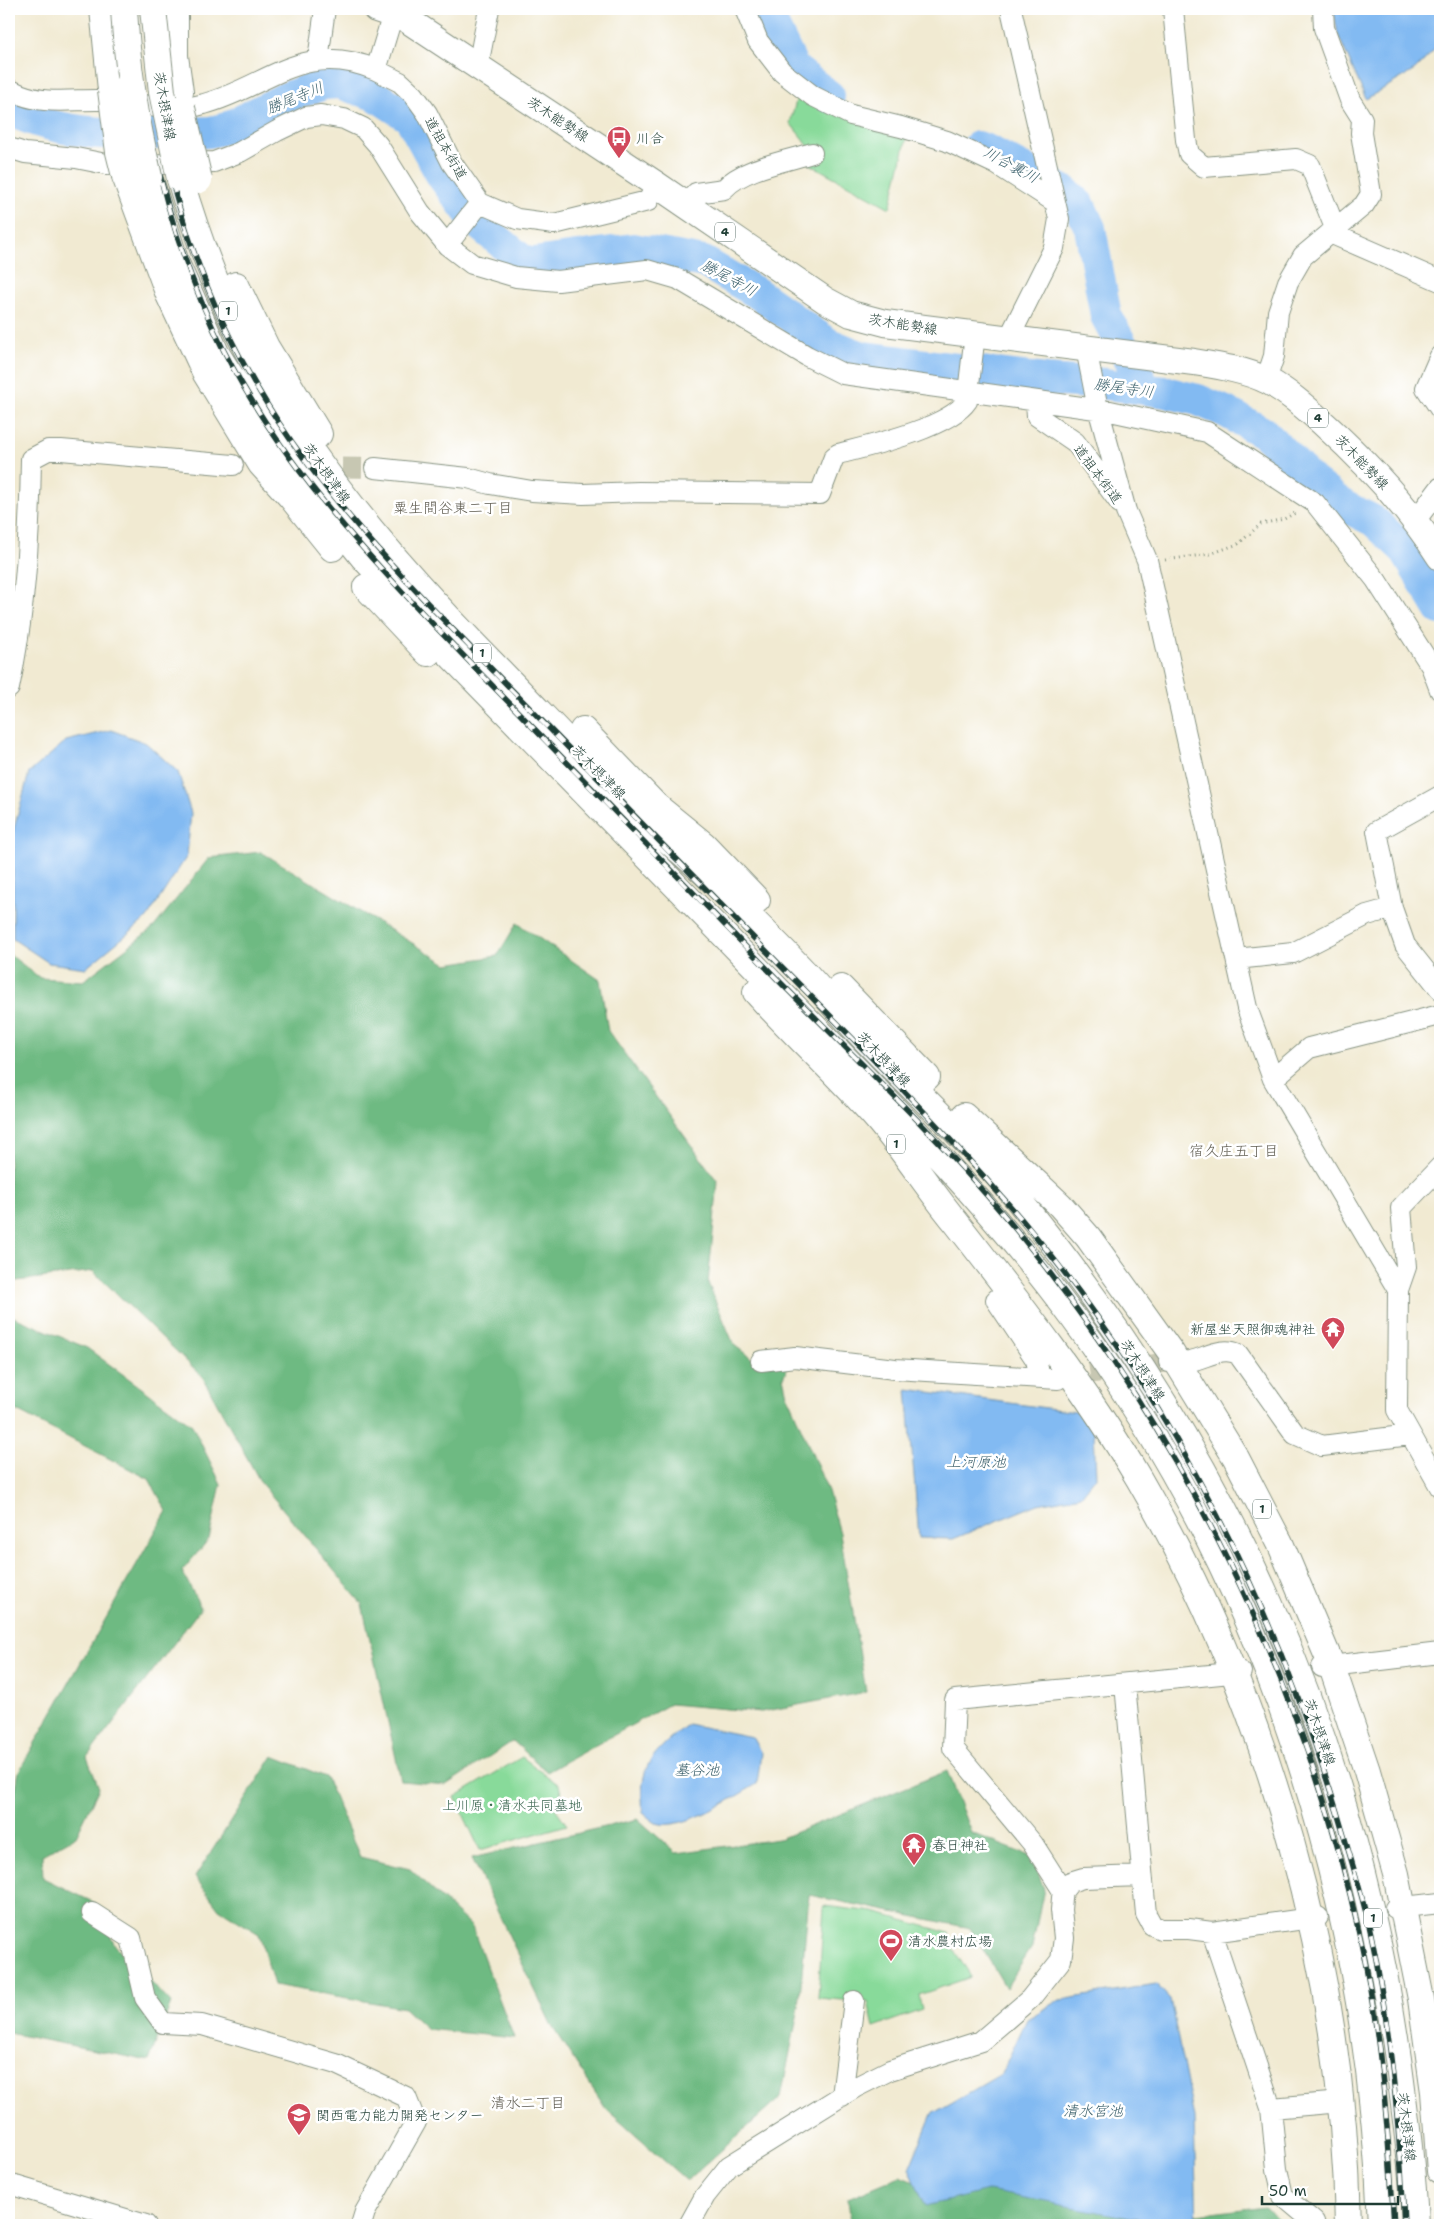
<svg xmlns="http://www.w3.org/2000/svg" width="1449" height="2234" font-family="'Shantell Sans','Klee One',sans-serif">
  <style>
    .green { fill: #88da9a; stroke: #548c67 }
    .forest { fill: #6eba82; stroke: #467c5b }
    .water { fill: #82baf2; stroke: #507c93 }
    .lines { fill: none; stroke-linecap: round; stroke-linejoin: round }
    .river { stroke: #82baf2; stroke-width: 32 }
    .minor-tunnel { stroke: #c7c7b2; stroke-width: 20; stroke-dasharray: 20 10; stroke-linecap: butt }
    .minor-casing { stroke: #889483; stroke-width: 22 }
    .major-casing { stroke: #889483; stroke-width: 28 }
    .path { stroke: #889483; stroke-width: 3; stroke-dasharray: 1 4; stroke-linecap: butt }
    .minor { stroke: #fff; stroke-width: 20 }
    .major { stroke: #fff; stroke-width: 26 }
    .rail-casing { stroke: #1f3d34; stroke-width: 5.5 }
    .rail { stroke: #fff; stroke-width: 4; stroke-dasharray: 11; stroke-linecap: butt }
    .major-bridge-casing { stroke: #889483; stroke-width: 28; stroke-linecap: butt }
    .major-bridge { stroke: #fff; stroke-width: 26 }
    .labels { text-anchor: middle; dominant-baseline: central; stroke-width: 5; stroke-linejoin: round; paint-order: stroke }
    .shield { fill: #fff; stroke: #627771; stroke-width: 1 }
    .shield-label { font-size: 12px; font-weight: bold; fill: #1f3d34 }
    .street-label { font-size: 14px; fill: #1f3d34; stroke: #fff }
    .poi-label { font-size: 14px; fill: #1f3d34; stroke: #fff; text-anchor: start }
    .park-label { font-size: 14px; fill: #39644e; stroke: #fff }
    .water-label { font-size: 15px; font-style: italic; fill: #3d626d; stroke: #fff }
    .neighbourhood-label { font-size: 15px; fill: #646156; stroke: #fff }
  </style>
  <rect width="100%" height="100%" fill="#fff"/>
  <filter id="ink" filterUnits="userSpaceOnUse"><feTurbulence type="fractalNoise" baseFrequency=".02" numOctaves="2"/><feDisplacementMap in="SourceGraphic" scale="10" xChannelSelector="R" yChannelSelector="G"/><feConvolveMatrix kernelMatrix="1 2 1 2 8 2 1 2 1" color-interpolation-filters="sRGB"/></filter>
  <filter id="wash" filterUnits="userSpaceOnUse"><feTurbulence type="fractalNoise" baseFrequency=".0096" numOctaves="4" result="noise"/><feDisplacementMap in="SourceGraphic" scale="20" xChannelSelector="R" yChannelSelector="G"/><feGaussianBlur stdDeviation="1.12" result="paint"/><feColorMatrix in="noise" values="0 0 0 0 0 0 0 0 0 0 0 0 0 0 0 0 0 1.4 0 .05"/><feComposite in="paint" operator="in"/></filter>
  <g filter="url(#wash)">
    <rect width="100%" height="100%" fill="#f1ead2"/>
    <!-- green -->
    <path class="green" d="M798,94L907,137L890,208L808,163L810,148L790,123Z
      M522,1757L559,1785L562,1797L550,1801L567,1825L480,1850L455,1797Z
      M824,1906L874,1912L949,1933L952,1947L971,1977L919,1995L922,2010L874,2027L868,2002L818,1998Z"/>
    <!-- forest -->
    <path class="forest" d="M261,852L447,964L497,956L517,923L600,980L608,1031L718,1182L708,1283L734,1345L759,1364L788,1366L783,1377L787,1395L828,1491L840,1533L866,1692L761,1712L670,1704L547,1772L513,1741L446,1785L401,1781L362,1604L261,1483L202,1376L93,1271L9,1282V954L40,978L83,981L154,927L209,858Z
      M9,1315L87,1348L192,1425L221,1484L209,1539L182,1571L201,1608L87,1757L99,1788L76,1836L42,1855L43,1878L95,1903L115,1945L171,2003L149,2061L9,2033V1937L13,1933L11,1816L19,1771L167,1511L149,1479L9,1407Z
      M273,1756L326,1777L360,1857L410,1869L472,1927L514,2038L427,2029L404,2008L274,1985L259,1934L219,1909L195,1877Z
      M947,1771L971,1833L1032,1857L1044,1889L1032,1947L1006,1988L970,1928L809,1895L799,2007L781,2097L687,2181L606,2109L553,2028L472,1858L638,1819L676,1853L779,1839Z
      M900,2176L933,2189L993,2183L1198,2215L1265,2206L1282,2225H985L970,2223L959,2225H851L848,2198Z"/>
    <!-- water -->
    <path class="water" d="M1344,9H1440V44L1415,70L1366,99L1338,35L1334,13Z
      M111,730L146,743L178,772L191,813L187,856L147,918L86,968L49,963L13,939V832L29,773L66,741Z
      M907,1389L1076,1412L1094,1431L1096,1477L1081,1496L1038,1504L953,1539L919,1538Z
      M688,1724L752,1737L761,1753L757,1784C734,1797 683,1832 656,1823C652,1821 647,1816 643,1813C638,1764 652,1754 688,1724Z
      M1156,1984L1170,1999L1194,2118L1197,2225H1181L1130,2218L988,2191L926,2206L909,2169L932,2114L1001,2074L1027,2019L1060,2000Z"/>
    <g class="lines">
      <!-- river -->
      <path class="river" d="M765,9L794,69L829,96
        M9,110C72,141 142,134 210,132L227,128L285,98L324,84L339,83L375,95L410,118L442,176L476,222L527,264L633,249L704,262L757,293L829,344L862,357L1046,380L1106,384L1165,392L1198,400L1226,412L1264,433L1312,481L1344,506L1374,521L1404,549L1440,609
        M978,147L991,152L1064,191L1080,206L1090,228L1106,316L1140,378"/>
    </g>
  </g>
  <g filter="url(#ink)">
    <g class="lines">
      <!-- minor-tunnel -->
      <path class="minor-tunnel" d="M312,467L375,468
        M1060,1378L1169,1362"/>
      <defs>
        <path id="minor" d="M745,9L758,41L782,72L813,96L851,115L901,127L947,141L996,164L1055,202
          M1173,9L1186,140L1189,154L1204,167L1296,159L1310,165L1335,228
          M393,14L376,70L400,82L414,95L427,113L452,163L480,203L517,219L554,224L648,201L657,185
          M318,60L325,9
          M478,66L489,9
          M9,98L13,91C41,106 72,99 102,100C135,102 170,114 204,104C267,87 303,39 376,70
          M9,148L25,153L76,158L106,164L141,165L214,162L240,152L277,131L306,117L321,115L344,119L363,128L378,145L420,212L447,245L472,264L516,277L558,281L647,270L678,279L807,356L843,374L1110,411L1207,432L1315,503L1376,580L1431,666L1440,690
          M686,205L696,193L724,189C741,169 786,161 812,153
          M1330,233L1440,281
          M447,245L480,203
          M1009,338L1054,248L1059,219L1011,9
          M1086,348L1097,404L1126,511L1147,560L1247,1008L1273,1079L1398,1290
          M1440,356L1426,388L1440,409
          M1266,380L1274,356L1278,312L1288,282L1303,256L1364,205L1371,194L1361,133L1362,119L1350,100L1324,28L1323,9
          M1036,402L1037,416L1075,442L1120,503
          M375,468L468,478L490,484L532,491L583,494L639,492L820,494L834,457L838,454C869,446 949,428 967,401L975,334
          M1415,521L1440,488
          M9,688C25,613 30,536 31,459L48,450H61L233,465
          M1392,908L1377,831L1440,796
          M1236,959L1293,953L1367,915L1392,908L1405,945L1440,989
          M1273,1079L1309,1048L1440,1015
          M1440,1167L1401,1208L1406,1267L1398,1290L1397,1410L1440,1487
          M1009,1289L996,1300L1036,1360L1040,1377
          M761,1361L795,1357L895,1369L1058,1379
          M1169,1362C1176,1361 1183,1361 1190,1361C1206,1358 1222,1346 1238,1354L1295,1434L1322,1446L1410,1435
          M1322,1667L1440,1653
          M1125,1684L1146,1914L1152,1925L1161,1929H1189L1212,1932L1318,1917
          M1063,1891L1033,1844L953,1748L955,1700L1241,1672
          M1395,1908L1440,1903
          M92,1913L131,1938L145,1998L163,2023L202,2025L336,2064L406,2097L416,2122L365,2212L361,2225
          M1212,1932L1271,2108L1277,2169L1283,2196L1314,2222L1315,2225
          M842,2096L854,2001
          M1271,2108L1342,2102
          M9,2184L146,2225
          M689,2225L705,2196L729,2166L856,2087L890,2070L981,2041L1030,1999L1061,1960L1064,1938L1061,1910L1062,1898L1063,1891L1070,1882L1083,1878L1142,1876"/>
        <path id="major" d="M103,9L111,90
          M175,9V56L180,92
          M376,9L406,19L657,185L825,300L851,314L885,323L1194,362C1219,366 1246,370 1268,381C1290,393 1307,409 1325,425C1369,465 1408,507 1440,557
          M125,176L169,295L206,374L261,464L291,497L305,507
          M149,177L176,263L216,353L258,419L315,497L363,557L417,615L424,628C538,746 653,863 768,980C874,1088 982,1194 1072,1316C1267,1580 1370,1899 1381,2225
          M180,179C201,250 228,319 265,383C279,408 297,431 314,455C366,529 426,596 490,661C544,716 597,774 654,828C672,844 691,860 709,877C741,909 774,940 805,973C824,994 843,1016 863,1037C914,1091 969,1140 1016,1197C1227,1453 1354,1737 1399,2066C1406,2119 1413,2172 1415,2225
          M236,285L266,347L319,434
          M291,497L332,548
          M366,587L428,653
          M583,730L655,805L703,844L757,900
          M841,988L927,1077
          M756,992C795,1036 839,1075 878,1120C905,1152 928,1188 955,1221C1020,1304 1085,1387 1139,1479C1268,1701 1344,1969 1348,2225
          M964,1116L1060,1205L1088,1237L1172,1354L1236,1458L1280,1543L1331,1664L1367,1771L1396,1874L1421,1999L1434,2092L1440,2171"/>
      </defs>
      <!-- minor casing -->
      <use href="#minor" class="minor-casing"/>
      <!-- major casing -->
      <use href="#major" class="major-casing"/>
      <!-- path -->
      <path class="path" d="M1165,560L1210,554L1238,544L1261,524L1284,519L1297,512"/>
      <!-- minor -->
      <use href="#minor" class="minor"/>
      <!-- major -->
      <use href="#major" class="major"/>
      <defs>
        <path id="rail" d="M133,9C143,128 170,243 224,351C288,477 389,579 487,680C584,781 682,882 781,983C861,1064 945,1143 1017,1231C1184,1437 1303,1678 1360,1937C1381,2032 1388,2129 1394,2225
          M143,9C155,164 202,314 292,442C334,502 383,556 433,609C548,728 664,847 781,966C863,1049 947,1132 1023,1221C1168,1393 1271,1597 1337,1812C1349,1853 1362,1893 1371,1934C1391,2030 1400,2128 1404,2225"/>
      </defs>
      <!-- rail casing -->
      <use href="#rail" class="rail-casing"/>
      <!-- rail -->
      <use href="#rail" class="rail"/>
      <defs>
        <path id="major-bridge" d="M124,9C127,66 136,122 149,177
          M153,9L162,92L180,179
          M111,90L119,152L125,176
          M182,108L199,180"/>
      </defs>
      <!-- major-bridge casing -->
      <use href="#major-bridge" class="major-bridge-casing"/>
      <!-- major-bridge -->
      <use href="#major-bridge" class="major-bridge"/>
    </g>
  </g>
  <!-- icons -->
  <defs>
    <symbol id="bus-pin" viewBox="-11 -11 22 30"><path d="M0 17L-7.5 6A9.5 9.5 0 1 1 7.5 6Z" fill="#d1495b" stroke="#fff"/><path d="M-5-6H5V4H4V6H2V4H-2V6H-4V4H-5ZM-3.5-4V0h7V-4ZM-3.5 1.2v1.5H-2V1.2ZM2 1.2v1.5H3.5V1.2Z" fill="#fff"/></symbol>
    <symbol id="temple-pin" viewBox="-11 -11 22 30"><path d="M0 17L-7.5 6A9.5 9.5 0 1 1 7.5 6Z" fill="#d1495b" stroke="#fff"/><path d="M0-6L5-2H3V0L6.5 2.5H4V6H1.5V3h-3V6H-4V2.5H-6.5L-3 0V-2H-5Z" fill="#fff"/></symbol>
    <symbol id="stadium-pin" viewBox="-11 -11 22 30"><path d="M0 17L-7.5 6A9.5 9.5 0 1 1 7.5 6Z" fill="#d1495b" stroke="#fff"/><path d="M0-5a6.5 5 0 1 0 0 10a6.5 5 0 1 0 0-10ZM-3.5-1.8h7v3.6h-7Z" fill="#fff"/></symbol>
    <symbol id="school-pin" viewBox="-11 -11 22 30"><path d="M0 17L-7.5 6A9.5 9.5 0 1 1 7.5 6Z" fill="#d1495b" stroke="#fff"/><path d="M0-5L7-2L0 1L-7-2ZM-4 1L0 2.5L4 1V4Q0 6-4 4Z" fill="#fff"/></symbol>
  </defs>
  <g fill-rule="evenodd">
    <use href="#bus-pin" x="605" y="124" width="28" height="38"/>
    <use href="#temple-pin" x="1319" y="1315" width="28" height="38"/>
    <use href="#temple-pin" x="900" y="1831" width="28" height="38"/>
    <use href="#stadium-pin" x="877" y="1927" width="28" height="38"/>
    <use href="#school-pin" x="285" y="2101" width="28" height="38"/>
  </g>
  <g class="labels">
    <!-- shield labels -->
    <g class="shield">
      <rect x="715" y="222.5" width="20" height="19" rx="4"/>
      <rect x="219" y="301.5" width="18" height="19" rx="4"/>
      <rect x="1308" y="408.5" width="20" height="19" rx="4"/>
      <rect x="473" y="643.5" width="18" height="19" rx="4"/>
      <rect x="887" y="1134.5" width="18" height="19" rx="4"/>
      <rect x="1253" y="1499.5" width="18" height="19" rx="4"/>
      <rect x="1364" y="1908.5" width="18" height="19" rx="4"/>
    </g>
    <g class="shield-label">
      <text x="725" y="232">4</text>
      <text x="228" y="311">1</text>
      <text x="1318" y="418">4</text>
      <text x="482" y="653">1</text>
      <text x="896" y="1144">1</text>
      <text x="1262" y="1509">1</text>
      <text x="1373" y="1918">1</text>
    </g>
    <!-- street labels -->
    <g class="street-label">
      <text transform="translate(165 106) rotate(80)">茨木摂津線</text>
      <text transform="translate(558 119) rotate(33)">茨木能勢線</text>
      <text transform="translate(446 148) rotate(60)">道祖本街道</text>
      <text transform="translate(903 324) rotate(9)">茨木能勢線</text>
      <text transform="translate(1362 462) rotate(46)">茨木能勢線</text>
      <text transform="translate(327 473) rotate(54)">茨木摂津線</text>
      <text transform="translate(1098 474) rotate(53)">道祖本街道</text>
      <text transform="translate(599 772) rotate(45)">茨木摂津線</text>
      <text transform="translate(884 1059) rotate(46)">茨木摂津線</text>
      <text transform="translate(1143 1370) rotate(57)">茨木摂津線</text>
      <text transform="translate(1320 1732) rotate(71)">茨木摂津線</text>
      <text transform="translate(1407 2127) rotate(83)">茨木摂津線</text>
    </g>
    <!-- poi labels -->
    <g class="poi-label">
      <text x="636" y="138">川合</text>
      <text x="1316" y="1329" text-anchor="end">新屋坐天照御魂神社</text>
      <text x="932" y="1845">春日神社</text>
      <text x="908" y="1941">清水農村広場</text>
      <text x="316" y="2115">関西電力能力開発センター</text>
    </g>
    <!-- park labels -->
    <g class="park-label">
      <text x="512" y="1805">上川原・清水共同墓地</text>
    </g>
    <!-- water labels -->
    <g class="water-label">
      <text transform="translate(295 98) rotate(-22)">勝尾寺川</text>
      <text transform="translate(1011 165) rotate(28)">川合裏川</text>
      <text transform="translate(729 278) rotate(28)">勝尾寺川</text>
      <text transform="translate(1124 388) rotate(8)">勝尾寺川</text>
      <text x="976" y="1462">上河原池</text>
      <text x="697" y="1770">墓谷池</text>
      <text x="1093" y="2111">清水宮池</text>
    </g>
    <!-- neighbourhood labels -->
    <g class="neighbourhood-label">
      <text x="453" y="508">粟生間谷東二丁目</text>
      <text x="1234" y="1151">宿久庄五丁目</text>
      <text x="528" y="2103">清水二丁目</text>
    </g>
  </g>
  <!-- margin -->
  <rect width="1449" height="2234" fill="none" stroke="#fff" stroke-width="30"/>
  <!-- scale -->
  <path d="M1262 2196v8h136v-8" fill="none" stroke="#1f3d34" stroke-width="2.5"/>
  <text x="1269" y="2196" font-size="15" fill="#1f3d34" stroke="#ffffff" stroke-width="4" paint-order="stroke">50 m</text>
</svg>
